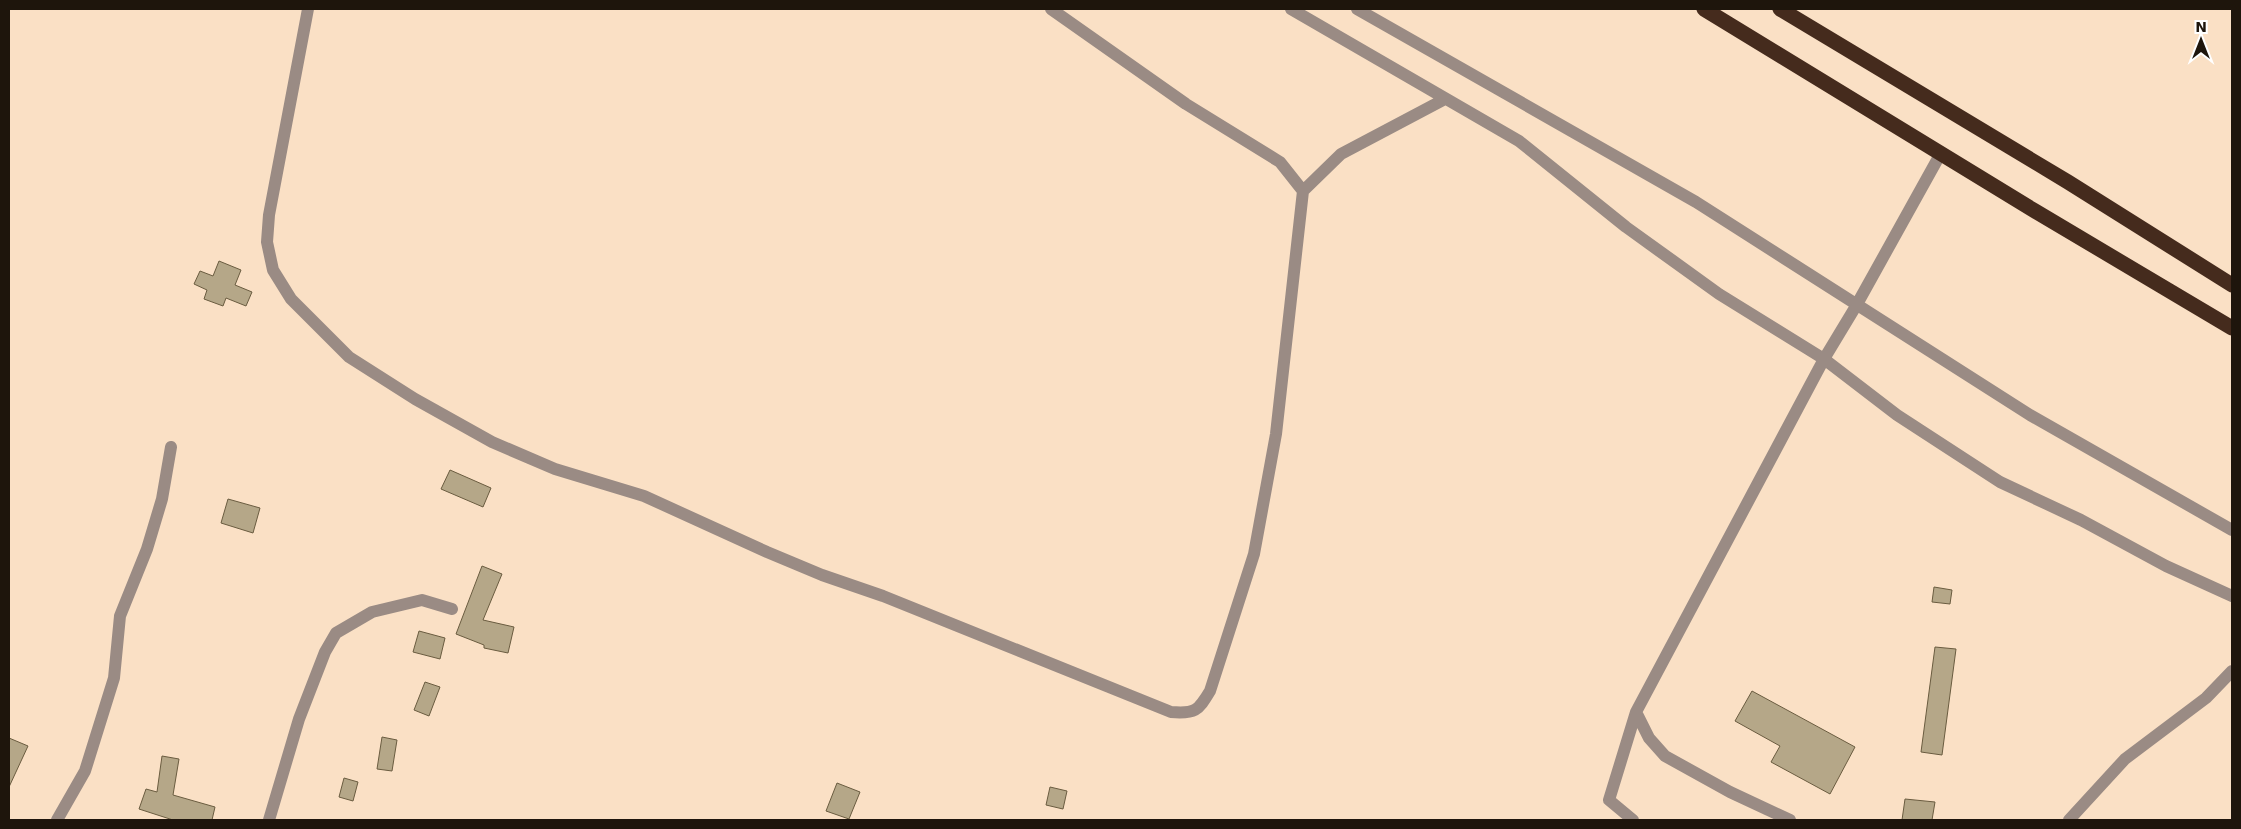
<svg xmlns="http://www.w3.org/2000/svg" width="2241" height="829" font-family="'DejaVu Sans',sans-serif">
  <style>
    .building { fill: #b5a788; stroke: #6a5c40 }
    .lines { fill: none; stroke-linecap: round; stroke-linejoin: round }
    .street { stroke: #9a8b84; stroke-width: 12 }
    .highway { stroke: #452b1d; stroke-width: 15 }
  </style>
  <rect width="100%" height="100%" fill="#fae0c5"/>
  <!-- building -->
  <path class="building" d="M219,261L241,270L235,285L252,292L246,306L226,298L223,306L204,299L207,290L194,284L200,271L213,276Z
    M450,470L491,488L483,507L441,489Z
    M228,499L260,508L253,533L221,523Z
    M482,566L502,574L483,620L514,627L508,653L484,648V645L456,634Z
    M1934,587L1952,590L1950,604L1932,602Z
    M419,631L445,638L440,659L413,652Z
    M1935,647L1956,649L1942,755L1921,752Z
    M425,682L440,687L429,716L414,710Z
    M1752,691L1855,747L1830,794L1771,762L1780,746L1735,721Z
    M382,737L397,740L392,771L377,769Z
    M9,738L28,746L9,787Z
    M162,756L179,759L173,795L215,807L212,820H173L139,809L146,789L157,792Z
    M344,778L358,782L353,801L339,797Z
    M837,783L860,792L849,819L826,811Z
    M1050,787L1067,791L1063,809L1046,805Z
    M1905,799L1935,802L1932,820H1902Z"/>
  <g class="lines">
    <!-- street -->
    <path class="street" d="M308,9L269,215L267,242L273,270L291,299L349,357L415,399L492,442L555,469L644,496L767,552L822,575L883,596L1171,712C1195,714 1198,711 1210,691L1254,554L1276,434L1303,191L1341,154L1445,99
      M1051,9L1186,104L1280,162L1303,191
      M1291,9L1519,141L1626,227L1719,294L1824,359L1897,415L2000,482L2081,520L2166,566L2232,596
      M1357,9L1696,202L2030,415L2232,530
      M1636,712L1649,738L1665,756L1730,792L1790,820
      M57,820L85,771L114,678L120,616L147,549L162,499L171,447
      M269,820L299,719L325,652L336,633L372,612L422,600L452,609
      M1633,820L1609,800L1636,712L1824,359L1856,306L1941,153
      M2069,820L2125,759L2206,698L2232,671"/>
    <!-- highway -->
    <path class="highway" d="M1704,9L2035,211L2232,328
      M1780,9L2068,182L2232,285"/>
  </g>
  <!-- border -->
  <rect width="2241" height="829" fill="none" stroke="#1e150c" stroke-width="20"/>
  <!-- north arrow -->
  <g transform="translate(2201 40)" stroke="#ffffff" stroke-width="4" paint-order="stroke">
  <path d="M0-4L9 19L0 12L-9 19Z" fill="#1e150c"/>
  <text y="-8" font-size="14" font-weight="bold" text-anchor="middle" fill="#1e150c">N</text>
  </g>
</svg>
